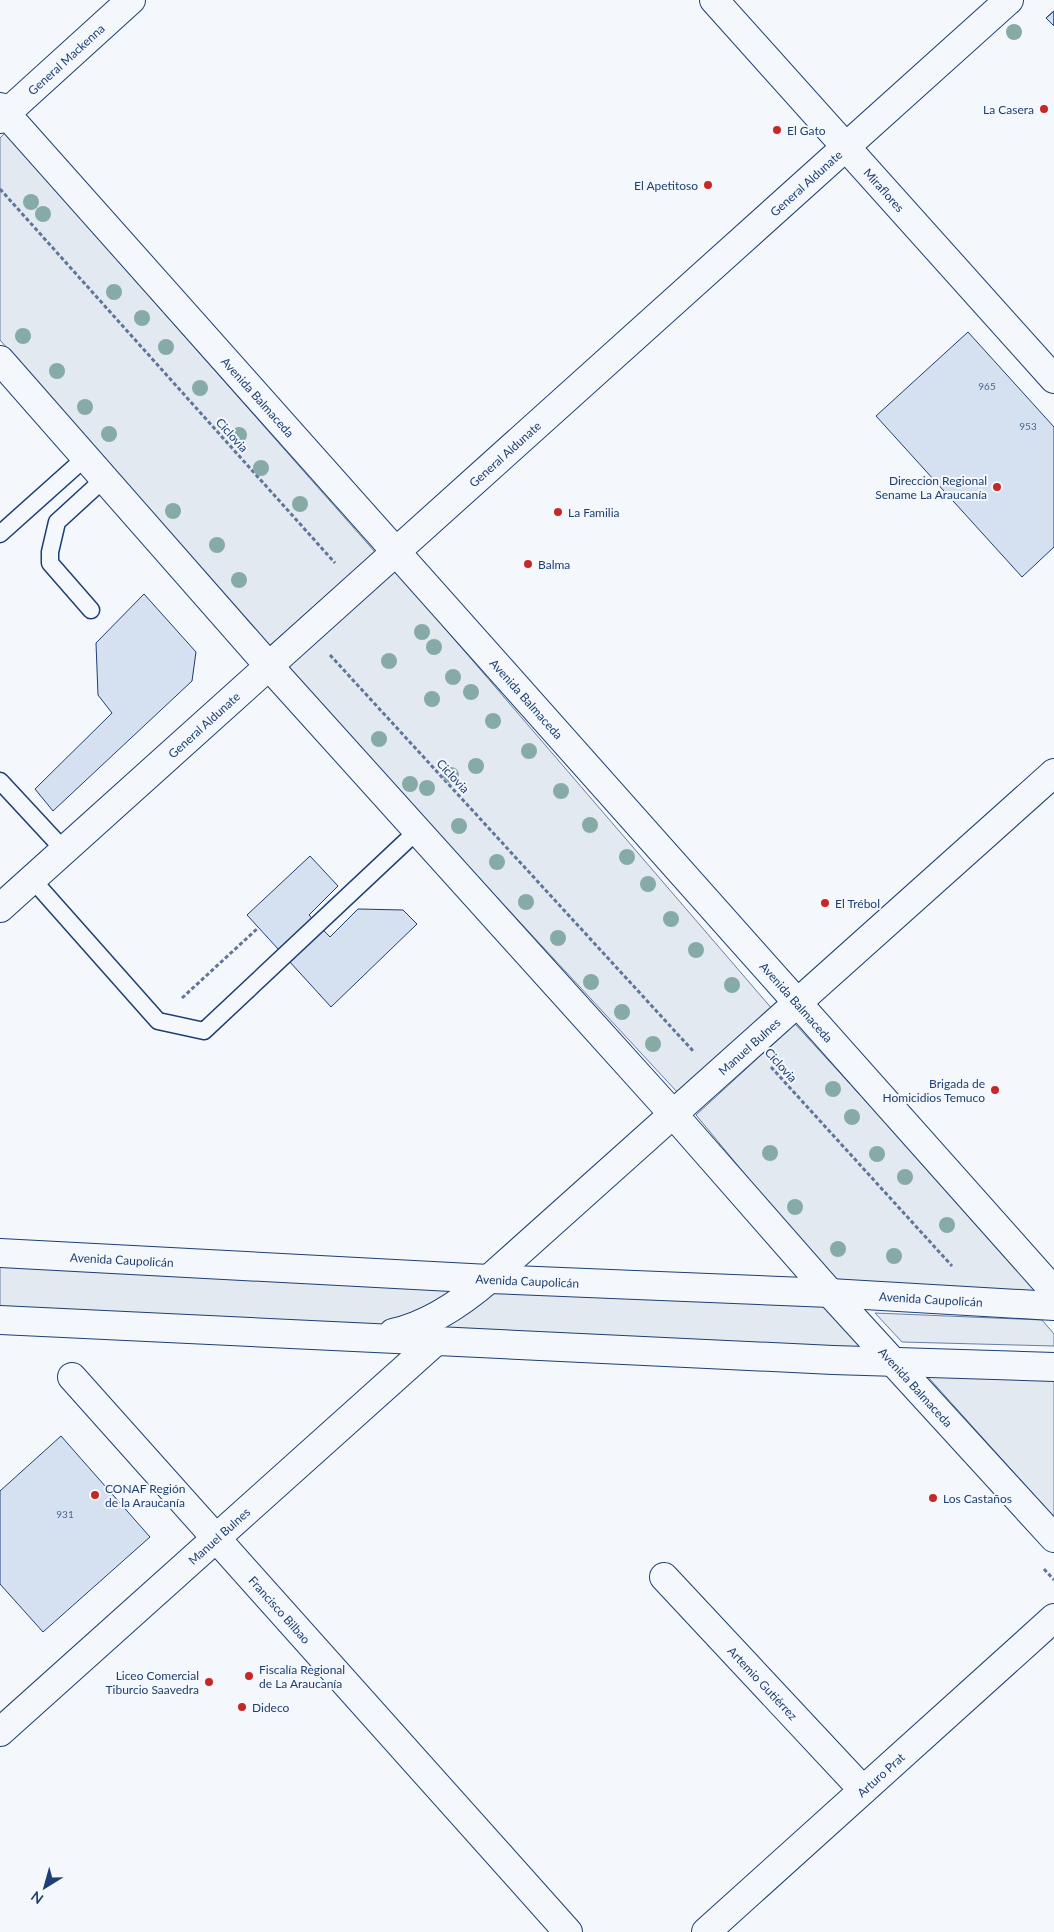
<svg xmlns="http://www.w3.org/2000/svg" width="1054" height="1932" font-family="Lato,sans-serif">
  <style>
    .green { fill: #e3e9f0; stroke: #687fa3 }
    .building { fill: #d5e0f0; stroke: #1d3f73 }
    .lines { fill: none; stroke-linecap: round; stroke-linejoin: round }
    .service-casing { stroke: #1d3f73; stroke-width: 19 }
    .minor-casing { stroke: #1d3f73; stroke-width: 30 }
    .tertiary-casing { stroke: #1d3f73; stroke-width: 30 }
    .secondary-casing { stroke: #1d3f73; stroke-width: 30 }
    .primary-casing { stroke: #1d3f73; stroke-width: 30 }
    .path { stroke: #5e769c; stroke-width: 3; stroke-dasharray: 4 2.5; stroke-linecap: butt }
    .service { stroke: #f4f7fb; stroke-width: 16 }
    .minor { stroke: #f4f7fb; stroke-width: 28 }
    .tertiary { stroke: #f4f7fb; stroke-width: 28 }
    .secondary { stroke: #f4f7fb; stroke-width: 28 }
    .primary { stroke: #f4f7fb; stroke-width: 28 }
    .tree { fill: #86aba6 }
    .poi-dot { fill: #c62828; stroke: #f4f7fb; stroke-width: 2 }
    .labels { text-anchor: middle; dominant-baseline: central; stroke-width: 4; stroke-linejoin: round; paint-order: stroke }
    .number-label { font-size: 10px; fill: #4b6792 }
    .street-label { font-size: 12px; fill: #1d3f73; stroke: #f4f7fb }
    .poi-label { font-size: 12px; fill: #1d3f73; stroke: #f4f7fb; text-anchor: start }
  </style>
  <rect width="100%" height="100%" fill="#f4f7fb"/>
  <!-- green -->
  <path class="green" d="M5,133L375,552L269,646L0,340V138Z
    M393,568L773,1010L678,1093L283,666Z
    M795,1024L1043,1294L835,1283L696,1115Z
    M0,1263L825,1304L868,1350L0,1309Z
    M875,1313L1042,1320L1054,1334V1346L902,1342Z
    M928,1377L1054,1380V1517Z"/>
  <!-- building -->
  <path class="building" d="M1054,11V26L1046,18Z
    M1054,11V26L1046,18Z
    M968,332L1054,427V547L1022,577L876,416Z
    M144,594L196,652L192,681L53,811L35,789L112,713L98,695L96,643Z
    M310,856L338,886L309,915L330,937L358,909L403,910L417,924L331,1007L247,915Z
    M61,1436L150,1537L43,1632L0,1584V1491Z"/>
  <g class="lines">
    <defs>
      <path id="service" d="M0,534L86,457
        M91,610L50,563V552L57,522L105,478
        M0,781L64,850
        M32,879L158,1021L204,1031L417,831"/>
      <g id="minor">
        <path id="s1" d="M714,0L1054,379"/>
        <path id="s2" d="M0,119L131,0"/>
        <path id="s3" d="M0,908L1009,0"/>
        <path id="s4" d="M72,1377L568,1932"/>
        <path id="s5" d="M664,1577L863,1790"/>
        <path id="s6" d="M0,1732L437,1340"/>
        <path id="s7" d="M706,1932L1054,1618"/>
      </g>
      <g id="tertiary">
        <path id="s8" d="M489,1279L1054,773"/>
      </g>
      <g id="secondary">
        <path id="s9" d="M0,107L1054,1291"/>
        <path id="s10" d="M0,360L268,665L673,1114L830,1293L1054,1538"/>
      </g>
      <g id="primary">
        <path id="s11" d="M0,1253L489,1279L830,1293L1054,1306"/>
        <path d="M0,1320L833,1360L1054,1367"/>
        <path d="M393,1333C429,1325 461,1303 489,1279"/>
      </g>
    </defs>
    <!-- service casing -->
    <use href="#service" class="service-casing"/>
    <!-- minor casing -->
    <use href="#minor" class="minor-casing"/>
    <!-- tertiary casing -->
    <use href="#tertiary" class="tertiary-casing"/>
    <!-- secondary casing -->
    <use href="#secondary" class="secondary-casing"/>
    <!-- primary casing -->
    <use href="#primary" class="primary-casing"/>
    <!-- path -->
    <path class="path" d="M0,189L335,563
      M330,655L694,1052
      M182,998L258,928
      M771,1067L952,1266
      M1044,1569L1054,1580"/>
    <!-- service -->
    <use href="#service" class="service"/>
    <!-- minor -->
    <use href="#minor" class="minor"/>
    <!-- tertiary -->
    <use href="#tertiary" class="tertiary"/>
    <!-- secondary -->
    <use href="#secondary" class="secondary"/>
    <!-- primary -->
    <use href="#primary" class="primary"/>
  </g>
  <!-- trees -->
  <g class="tree">
    <circle cx="1014" cy="32" r="8"/>
    <circle cx="31" cy="202" r="8"/>
    <circle cx="43" cy="214" r="8"/>
    <circle cx="114" cy="292" r="8"/>
    <circle cx="142" cy="318" r="8"/>
    <circle cx="23" cy="336" r="8"/>
    <circle cx="166" cy="347" r="8"/>
    <circle cx="57" cy="371" r="8"/>
    <circle cx="200" cy="388" r="8"/>
    <circle cx="85" cy="407" r="8"/>
    <circle cx="109" cy="434" r="8"/>
    <circle cx="239" cy="435" r="8"/>
    <circle cx="261" cy="468" r="8"/>
    <circle cx="300" cy="504" r="8"/>
    <circle cx="173" cy="511" r="8"/>
    <circle cx="217" cy="545" r="8"/>
    <circle cx="239" cy="580" r="8"/>
    <circle cx="422" cy="632" r="8"/>
    <circle cx="434" cy="647" r="8"/>
    <circle cx="389" cy="661" r="8"/>
    <circle cx="453" cy="677" r="8"/>
    <circle cx="471" cy="692" r="8"/>
    <circle cx="432" cy="699" r="8"/>
    <circle cx="493" cy="721" r="8"/>
    <circle cx="379" cy="739" r="8"/>
    <circle cx="529" cy="751" r="8"/>
    <circle cx="476" cy="766" r="8"/>
    <circle cx="451" cy="775" r="8"/>
    <circle cx="410" cy="784" r="8"/>
    <circle cx="427" cy="788" r="8"/>
    <circle cx="561" cy="791" r="8"/>
    <circle cx="590" cy="825" r="8"/>
    <circle cx="459" cy="826" r="8"/>
    <circle cx="627" cy="857" r="8"/>
    <circle cx="497" cy="862" r="8"/>
    <circle cx="648" cy="884" r="8"/>
    <circle cx="526" cy="902" r="8"/>
    <circle cx="671" cy="919" r="8"/>
    <circle cx="558" cy="938" r="8"/>
    <circle cx="696" cy="950" r="8"/>
    <circle cx="591" cy="982" r="8"/>
    <circle cx="732" cy="985" r="8"/>
    <circle cx="622" cy="1012" r="8"/>
    <circle cx="653" cy="1044" r="8"/>
    <circle cx="833" cy="1089" r="8"/>
    <circle cx="852" cy="1117" r="8"/>
    <circle cx="770" cy="1153" r="8"/>
    <circle cx="877" cy="1154" r="8"/>
    <circle cx="905" cy="1177" r="8"/>
    <circle cx="795" cy="1207" r="8"/>
    <circle cx="947" cy="1225" r="8"/>
    <circle cx="838" cy="1249" r="8"/>
    <circle cx="894" cy="1256" r="8"/>
  </g>
  <!-- markers -->
  <g class="poi-dot">
    <circle cx="1044" cy="109" r="5"/>
    <circle cx="777" cy="130" r="5"/>
    <circle cx="708" cy="185" r="5"/>
    <circle cx="997" cy="487" r="5"/>
    <circle cx="558" cy="512" r="5"/>
    <circle cx="528" cy="564" r="5"/>
    <circle cx="825" cy="903" r="5"/>
    <circle cx="995" cy="1090" r="5"/>
    <circle cx="95" cy="1495" r="5"/>
    <circle cx="933" cy="1498" r="5"/>
    <circle cx="249" cy="1676" r="5"/>
    <circle cx="209" cy="1682" r="5"/>
    <circle cx="242" cy="1707" r="5"/>
  </g>
  <g class="labels">
    <!-- number labels -->
    <g class="number-label">
      <text x="987" y="386">965</text>
      <text x="1028" y="426">953</text>
      <text x="65" y="1514">931</text>
    </g>
    <!-- street labels -->
    <g class="street-label">
      <text stroke="none"><textPath href="#s2" startOffset="89">General Mackenna</textPath></text>
      <text stroke="none"><textPath href="#s3" startOffset="1084">General Aldunate</textPath></text>
      <text stroke="none"><textPath href="#s1" startOffset="255">Miraflores</textPath></text>
      <text stroke="none"><textPath href="#s9" startOffset="388">Avenida Balmaceda</textPath></text>
      <text transform="translate(232 435) rotate(48)">Ciclovia</text>
      <text stroke="none"><textPath href="#s3" startOffset="679">General Aldunate</textPath></text>
      <text stroke="none"><textPath href="#s9" startOffset="792">Avenida Balmaceda</textPath></text>
      <text stroke="none"><textPath href="#s3" startOffset="274">General Aldunate</textPath></text>
      <text transform="translate(453 776) rotate(47)">Ciclovia</text>
      <text stroke="none"><textPath href="#s9" startOffset="1198">Avenida Balmaceda</textPath></text>
      <text stroke="none"><textPath href="#s8" startOffset="349">Manuel Bulnes</textPath></text>
      <text transform="translate(781 1065) rotate(48)">Ciclovia</text>
      <text stroke="none"><textPath href="#s11" startOffset="122">Avenida Caupolicán</textPath></text>
      <text stroke="none"><textPath href="#s11" startOffset="528">Avenida Caupolicán</textPath></text>
      <text stroke="none"><textPath href="#s11" startOffset="932">Avenida Caupolicán</textPath></text>
      <text stroke="none"><textPath href="#s10" startOffset="1376">Avenida Balmaceda</textPath></text>
      <text stroke="none"><textPath href="#s6" startOffset="294">Manuel Bulnes</textPath></text>
      <text stroke="none"><textPath href="#s4" startOffset="312">Francisco Bilbao</textPath></text>
      <text stroke="none"><textPath href="#s5" startOffset="145">Artemio Gutiérrez</textPath></text>
      <text stroke="none"><textPath href="#s7" startOffset="235">Arturo Prat</textPath></text>
    </g>
    <!-- poi labels -->
    <g class="poi-label">
      <text x="1034" y="109" text-anchor="end">La Casera</text>
      <text x="787" y="130">El Gato</text>
      <text x="698" y="185" text-anchor="end">El Apetitoso</text>
      <text x="987" y="480" text-anchor="end">Direccion Regional<tspan x="987" dy="14">Sename La Araucanía</tspan></text>
      <text x="568" y="512">La Familia</text>
      <text x="538" y="564">Balma</text>
      <text x="835" y="903">El Trébol</text>
      <text x="985" y="1083" text-anchor="end">Brigada de<tspan x="985" dy="14">Homicidios Temuco</tspan></text>
      <text x="105" y="1488">CONAF Región<tspan x="105" dy="14">de la Araucanía</tspan></text>
      <text x="943" y="1498">Los Castaños</text>
      <text x="259" y="1669">Fiscalía Regional<tspan x="259" dy="14">de La Araucanía</tspan></text>
      <text x="199" y="1675" text-anchor="end">Liceo Comercial<tspan x="199" dy="14">Tiburcio Saavedra</tspan></text>
      <text x="252" y="1707">Dideco</text>
    </g>
  </g>
  <!-- north arrow -->
  <g transform="translate(45 1887) rotate(217)" stroke="#f4f7fb" stroke-width="4" paint-order="stroke">
  <path d="M0-4L9 19L0 12L-9 19Z" fill="#1d3f73"/>
  <text y="-8" font-size="14" font-weight="bold" text-anchor="middle" fill="#1d3f73">N</text>
  </g>
</svg>
